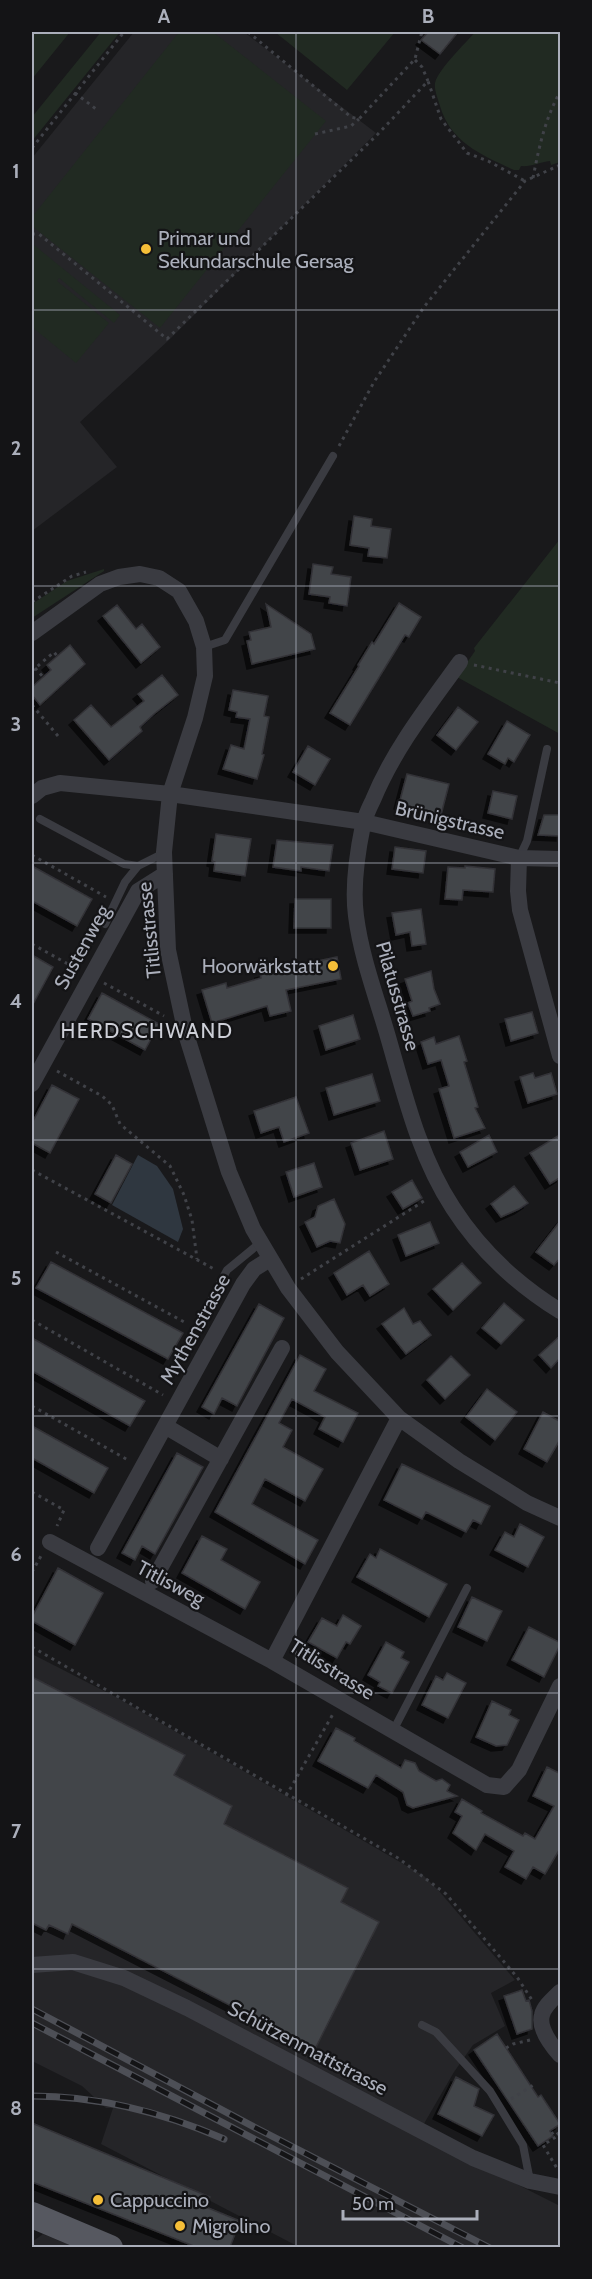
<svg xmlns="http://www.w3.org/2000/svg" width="592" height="2279" font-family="Cabin,sans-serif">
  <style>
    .built { fill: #252528 }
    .green { fill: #212a22 }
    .water { fill: #2f3740 }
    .building { fill: #434448; stroke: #333337; stroke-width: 1.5; filter: url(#shadow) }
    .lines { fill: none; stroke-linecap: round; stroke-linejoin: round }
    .path { stroke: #404248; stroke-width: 3; stroke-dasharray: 3 4.5; stroke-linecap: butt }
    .service { stroke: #3a3b41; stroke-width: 8 }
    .minor { stroke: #3a3b41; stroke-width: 16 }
    .primary { stroke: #565860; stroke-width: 26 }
    .rail-casing { stroke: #4d4f56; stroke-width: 7 }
    .rail { stroke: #141416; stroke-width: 4.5; stroke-dasharray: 14; stroke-linecap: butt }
    .grid { fill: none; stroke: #abafbb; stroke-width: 1.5; stroke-opacity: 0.55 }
    .poi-dot { fill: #f5be38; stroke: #141416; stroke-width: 2 }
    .labels { text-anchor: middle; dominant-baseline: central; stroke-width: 4.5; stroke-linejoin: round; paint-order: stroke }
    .poi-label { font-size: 20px; fill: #abafbb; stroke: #141416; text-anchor: start }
    .street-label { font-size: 20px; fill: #abafbb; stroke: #141416 }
    .neighbourhood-label { font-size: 21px; letter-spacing: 1.5px; fill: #cdcfd7; stroke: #141416 }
    .neatline { fill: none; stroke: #abafbb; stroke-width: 2 }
    .grid-label { font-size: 20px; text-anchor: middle; font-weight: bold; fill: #abafbb }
  </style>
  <defs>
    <filter id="shadow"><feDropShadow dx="-5" dy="5" stdDeviation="0" flood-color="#0009"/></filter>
  </defs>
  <rect width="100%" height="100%" fill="#19191b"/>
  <!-- built -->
  <path class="built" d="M134,32H244L376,133L169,340L80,422L117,467L32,531V158Z
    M32,1654L116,1697L424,1876L439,1891L515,1980L491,1993L505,2026L473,2045L454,2072L418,2134L560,2206V2247H299L101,2144L113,2108H106L82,2086L32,2061Z
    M43,2234L75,2247H32V2242Z"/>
  <!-- green -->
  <path class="green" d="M32,32H70L32,79Z
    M101,32H120L32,141V117Z
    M179,32H213L326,121L160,328L32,226V217Z
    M275,32H395L347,90Z
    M475,32H560V162L551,165L550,161C540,162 531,167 521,166L519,170H514C482,155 451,143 440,106C438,99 434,90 435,83C439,68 465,44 475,32Z
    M34,245L120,315L114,323L59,278L57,281L109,323L76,363L32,327V248Z
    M560,539V734L457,677L475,651L474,648Z
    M104,569V571L32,618V604L67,581Z"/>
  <!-- water -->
  <path class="water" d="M138,1155L157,1166L173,1189L183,1229L178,1242L112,1205Z"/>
  <!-- building -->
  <path class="building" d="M428,32H458L440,54L421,40Z
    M354,516L372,519L371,526L391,529L387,558L368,556L369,548L350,545Z
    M313,564L333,567L331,574L351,577L347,606L329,603L330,597L309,594Z
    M399,603L421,617L409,637L405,635L350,725L330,713L359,666L358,665L372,642L374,644Z
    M266,604L311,634L315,649L252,664L247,641L251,640L249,632L271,627Z
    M117,605L136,629L142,624L160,647L141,663L103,616Z
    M70,645L85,664L40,705L32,695V687L51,670L47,665Z
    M162,675L178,695L154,714L140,727L142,731L109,760L74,720L91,705L111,727L144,701L138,694Z
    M233,690L268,696L264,716L269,717L262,754L264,755L257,779L223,769L231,745L244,749L250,719L236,717L237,712L229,710Z
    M458,707L478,722L456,750L437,735Z
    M507,721L530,735L514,762L508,758L505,764L488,754Z
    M308,746L330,759L315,785L293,772Z
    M407,774L449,784L441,815L399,804Z
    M493,791L517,796L512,819L488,813Z
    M544,815H561V836L538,835Z
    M216,834L251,839L245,876L214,871L215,862L212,861Z
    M277,840L333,845L329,871L301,867V871L273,867Z
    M395,847L426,851L423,873L392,869Z
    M32,866L92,899L77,926L32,901Z
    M465,866L495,869L493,892L463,890L462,900L445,899L448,867L465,868Z
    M295,899H331V928H294Z
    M421,909L426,944L412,946L410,932L396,935L392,913Z
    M32,955L53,967L32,1006Z
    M337,957L341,979L286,990L291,1011L270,1016L267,1006L212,1023L202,990L226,983L227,988L261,978L260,973Z
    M431,971L434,989L440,1004L429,1008L430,1011L413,1016L408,1003L412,1001L405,979Z
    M102,993L159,1024L145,1050L88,1019Z
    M532,1012L538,1033L511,1041L505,1019Z
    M353,1015L360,1039L326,1050L319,1026Z
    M459,1036L467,1061L464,1062L478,1107L475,1108L485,1128L454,1138L439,1089L449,1086L441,1060L428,1064L421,1042L434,1037L436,1044Z
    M533,1073L535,1078L551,1073L557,1094L528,1103L520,1077Z
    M372,1074L380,1101L334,1115L326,1088Z
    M52,1085L79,1099L50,1153L32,1143V1123Z
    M296,1097L309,1133L284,1142L279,1127L261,1133L254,1111Z
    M384,1131L393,1159L360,1170L351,1143Z
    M561,1134V1177L550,1184L530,1153Z
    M489,1135L497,1152L468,1167L460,1152Z
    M116,1155L132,1164L111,1203L95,1194Z
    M314,1163L322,1187L294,1197L286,1172Z
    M412,1180L422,1198L403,1209L392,1192Z
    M514,1186L528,1203L519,1209L501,1217L491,1204Z
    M334,1199L345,1224L340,1243L330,1241L317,1247L305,1222L315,1217L318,1206Z
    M561,1220V1257L554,1265L536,1252Z
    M430,1222L439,1243L406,1256L398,1235Z
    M369,1251L389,1284L370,1296L363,1285L347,1295L334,1273Z
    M51,1262L183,1333L168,1359L36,1288Z
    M462,1263L481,1283L453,1310L433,1289Z
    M504,1303L524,1320L501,1344L482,1328Z
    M259,1304L284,1318L237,1406L222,1398L214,1414L202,1407Z
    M404,1308L413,1324L420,1321L431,1335L406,1354L382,1324Z
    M561,1335V1357L551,1368L539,1355Z
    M32,1338L145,1401L130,1426L32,1371Z
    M300,1355L326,1369L314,1391L358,1413L343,1442L319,1429L325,1417L292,1399L279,1423L292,1430L283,1447L323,1469L305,1501L265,1479L252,1504L318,1540L305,1564L215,1512Z
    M451,1356L470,1375L445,1399L427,1380Z
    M487,1389L517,1412L495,1440L466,1417Z
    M543,1412L561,1422V1438L547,1462L524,1449Z
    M32,1426L108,1468L94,1493L32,1458Z
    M177,1453L203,1467L155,1554L142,1546L135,1560L122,1553Z
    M402,1464L490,1506L481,1524L473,1520L466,1532L426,1512L422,1519L384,1500Z
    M520,1524L544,1537L528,1567L495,1550L505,1532L514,1537Z
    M202,1536L227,1549L221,1560L260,1582L245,1609L182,1573Z
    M380,1549L447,1584L429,1617L357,1577L370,1554L376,1558Z
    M58,1568L103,1593L75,1645L32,1621V1617Z
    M472,1597L502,1611L487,1641L458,1627Z
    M343,1615L361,1626L350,1644L346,1642L337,1658L308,1642L322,1618L337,1626Z
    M529,1627L561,1643L544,1677L512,1660Z
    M386,1642L404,1652L401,1658L409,1662L392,1693L378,1686L380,1682L368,1675Z
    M447,1673L466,1683L448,1718L422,1705L436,1676L443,1680Z
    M32,1677L185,1755L174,1775L232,1806L224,1824L348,1888L341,1902L379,1922L315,2049L72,1924L68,1934L49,1925L46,1930L32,1923Z
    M492,1701L511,1710L509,1715L519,1720L507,1745L496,1746L476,1737Z
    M336,1728L355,1738L354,1741L401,1768L405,1760L415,1763L419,1771L436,1781L442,1779L450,1785L447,1791L457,1796L413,1808L407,1805L403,1792L376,1775L368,1788L318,1761Z
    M547,1767L561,1774V1847L545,1874L533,1867L526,1879L505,1867L514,1851L485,1834L476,1850L453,1833L462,1816L455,1812L462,1799L482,1811L481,1813L523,1836L525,1833L535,1839L554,1806L533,1796Z
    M522,1990L526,2001L529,2000L532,2011V2029L517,2034L504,1996Z
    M497,2034L538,2097L541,2095L560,2124L550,2131L553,2136L538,2146L474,2050Z
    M456,2077L479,2089L474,2106L494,2115L482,2136L438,2114Z
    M32,2123L210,2197L206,2207L240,2221L230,2247H196L32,2182Z"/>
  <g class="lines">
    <!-- path -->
    <path class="path" d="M248,32L351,117L359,119L415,59L421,35L424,32
      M415,60L422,67L428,81
      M75,93L96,109
      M315,134L351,126L359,119
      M32,148L124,32
      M533,178C539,147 545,119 560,92
      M32,234H39L167,339L378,134L428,81L441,119L467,153L488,161L525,181
      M339,446L374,382L424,307L525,181L560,165
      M32,602L72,576L86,572
      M474,665L560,683
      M35,668L43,677
      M32,671L54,652L57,656
      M32,705L58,736
      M32,855L106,897
      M32,944L77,969
      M104,983L164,1016
      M57,1071L102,1096L112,1105L120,1124L170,1166L184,1195L192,1220L197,1259
      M32,1170L214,1269
      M56,1252L186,1323
      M301,1279L427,1199
      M32,1320L163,1395
      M32,1406L128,1460
      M32,1492L64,1510L57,1526
      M32,1572L41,1556
      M32,1647L398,1858L446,1894L517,1977L532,2000
      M286,1796L333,1714
      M506,2048L513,2044L530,2040
      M511,2099L535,2084
      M551,2134L556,2131L559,2135L543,2145L558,2170"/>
    <!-- service -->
    <path class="service" d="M204,647L225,640L333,456
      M40,819L124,864L138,866
      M519,858L527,841L547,749
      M105,924L125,882L138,866L164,853
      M199,1324L227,1270L260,1243
      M393,1731L467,1588
      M422,2025L436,2032L490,2091L523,2145L530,2181"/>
    <!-- minor -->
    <path class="minor" d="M32,633L100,584L119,577L140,574L159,578L179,591L196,621L204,647L205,676L195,718L170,794L164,852L168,950L186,1034L229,1172L253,1229L288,1288L337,1352L399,1418L459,1461L503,1488L527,1503L560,1518
      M460,662C428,706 394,749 373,800C369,808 365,817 363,825C357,854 352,886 356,916C361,955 375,993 386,1030C404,1091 418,1155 453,1208C480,1250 518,1285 560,1311
      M32,796L42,788L60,783L170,794L364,822L519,858L518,891L520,910L560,1056
      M519,858L560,859
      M32,1084L138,891L165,874
      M165,1426L221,1459
      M50,1542L272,1661L487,1785L504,1787L519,1770L560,1686
      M98,1548L243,1284L254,1269L270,1259
      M153,1581L282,1348
      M272,1661L399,1418
      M32,1965L73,1962L124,1978L187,2008L473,2158L530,2181L560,2187
      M560,1992C554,1998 544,2006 542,2015C538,2028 552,2046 560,2055"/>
    <!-- primary -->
    <path class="primary" d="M32,2215L110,2248"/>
    <defs>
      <path id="rail" d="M32,2009L258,2129L490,2248
        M32,2023L463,2248
        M32,2096C100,2096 162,2112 224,2139"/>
    </defs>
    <!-- rail casing -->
    <use href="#rail" class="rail-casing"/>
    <!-- rail -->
    <use href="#rail" class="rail"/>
  </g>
  <!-- grid -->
  <path class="grid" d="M296,32V2248M32,310H560M32,586H560M32,863H560M32,1140H560M32,1416H560M32,1693H560M32,1969H560"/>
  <!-- markers -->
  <g class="poi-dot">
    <circle cx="146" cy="249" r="6"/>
    <circle cx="333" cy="966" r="6"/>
    <circle cx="98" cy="2200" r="6"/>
    <circle cx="180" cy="2226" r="6"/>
  </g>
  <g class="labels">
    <!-- poi labels -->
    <g class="poi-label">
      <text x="158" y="238">Primar und<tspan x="158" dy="23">Sekundarschule Gersag</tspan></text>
      <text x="321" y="966" text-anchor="end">Hoorwärkstatt</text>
      <text x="110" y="2200">Cappuccino</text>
      <text x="192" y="2226">Migrolino</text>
    </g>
    <!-- street labels -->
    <g class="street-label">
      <text transform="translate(450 820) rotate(13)">Brünigstrasse</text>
      <text transform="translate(149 930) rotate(-96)">Titlisstrasse</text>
      <text transform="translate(82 947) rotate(-61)">Sustenweg</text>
      <text transform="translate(398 996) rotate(74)">Pilatusstrasse</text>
      <text transform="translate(195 1329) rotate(-61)">Mythenstrasse</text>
      <text transform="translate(171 1583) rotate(28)">Titlisweg</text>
      <text transform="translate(332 1669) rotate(32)">Titlisstrasse</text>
      <text transform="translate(308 2048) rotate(28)">Schützenmattstrasse</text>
    </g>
    <!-- neighbourhood labels -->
    <g class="neighbourhood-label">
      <text x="147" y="1030">HERDSCHWAND</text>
    </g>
  </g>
  <!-- border -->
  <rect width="592" height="2279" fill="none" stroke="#141416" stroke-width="66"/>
  <!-- scale -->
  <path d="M343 2210v9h134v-9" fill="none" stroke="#abafbb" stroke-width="3"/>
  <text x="352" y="2210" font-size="18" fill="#abafbb" stroke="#141416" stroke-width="4.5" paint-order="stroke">50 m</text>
  <rect x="33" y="33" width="526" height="2213" class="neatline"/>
  <g class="grid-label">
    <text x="164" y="23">A</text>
    <text x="428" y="23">B</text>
    <text x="16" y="178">1</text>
    <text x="16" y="455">2</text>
    <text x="16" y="731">3</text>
    <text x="16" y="1008">4</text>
    <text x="16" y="1285">5</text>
    <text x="16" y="1561">6</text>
    <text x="16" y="1838">7</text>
    <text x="16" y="2115">8</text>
  </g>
</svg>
